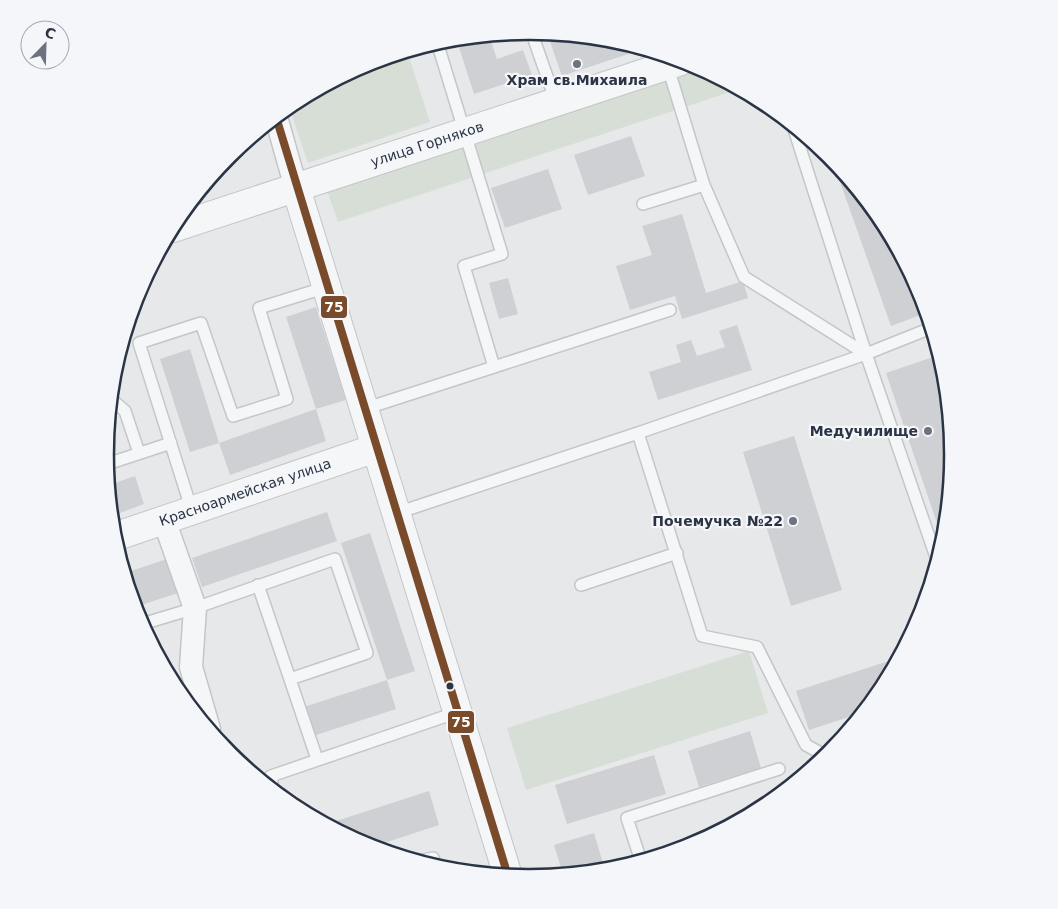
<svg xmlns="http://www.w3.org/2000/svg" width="1058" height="909" font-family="'DejaVu Sans',sans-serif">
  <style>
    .green { fill: #d6ded6 }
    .building { fill: #ced0d3 }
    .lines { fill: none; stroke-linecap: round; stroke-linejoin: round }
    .service-casing { stroke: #c4c6c8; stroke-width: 14 }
    .minor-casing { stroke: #c4c6c8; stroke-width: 25 }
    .tertiary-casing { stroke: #c4c6c8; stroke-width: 30 }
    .service { stroke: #f5f6f7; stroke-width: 11 }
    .minor { stroke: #f5f6f7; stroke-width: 22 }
    .tertiary { stroke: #f5f6f7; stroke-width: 28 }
    .bus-1-casing { stroke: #f4f6f9; stroke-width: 11 }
    .bus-1 { stroke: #7a4b2a; stroke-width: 8 }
    .poi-dot { fill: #6c737f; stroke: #f4f6f9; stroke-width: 2 }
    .bus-dot { fill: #2b3445; stroke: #f4f6f9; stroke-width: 2 }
    .labels { text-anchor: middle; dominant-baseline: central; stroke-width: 4.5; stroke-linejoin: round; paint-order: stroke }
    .poi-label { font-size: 14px; font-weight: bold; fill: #2b3445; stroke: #f4f6f9; text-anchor: end }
    .street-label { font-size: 14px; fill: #2b3445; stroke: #f4f6f9 }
    .rim { fill: none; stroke: #2b3445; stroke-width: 2.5 }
    .line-badge { stroke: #f4f6f9; stroke-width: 2 }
    .badge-label { font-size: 14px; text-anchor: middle; font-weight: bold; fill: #fff }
  </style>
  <rect width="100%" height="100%" fill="#e6e8ea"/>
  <!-- green -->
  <path class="green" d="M407,51L430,122L308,163L289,107L367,63Z
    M698,67L739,89L338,222L327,190Z
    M749,651L768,713L526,790L507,728Z"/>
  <!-- building -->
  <path class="building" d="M547,33L612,39L628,44L631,53L562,76Z
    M489,35L497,59L523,50L532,75L474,94L456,38Z
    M631,136L645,176L588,195L574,155Z
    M833,162L881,220L920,293L926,313L891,326Z
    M548,169L562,209L505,228L491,188Z
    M682,214L706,293L743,281L748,298L682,319L675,296L630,310L616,266L652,255L642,226Z
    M508,278L518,314L499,319L489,283Z
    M316,307L346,400L316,409L286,317Z
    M737,325L752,370L658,400L649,372L681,362L676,345L691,340L697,356L725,347L719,331Z
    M190,349L219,443L190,452L160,359Z
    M939,355L944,372L946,395L944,396L948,408L952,455L943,541L886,373Z
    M316,409L326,441L230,475L219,443Z
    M794,436L842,590L791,606L743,452Z
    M135,476L144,504L112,516L109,485Z
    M327,512L337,541L202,587L192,558Z
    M370,533L415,671L387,680L341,543Z
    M170,558L181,592L135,607L125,573Z
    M898,658L881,690L861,713L809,730L796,691Z
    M387,680L396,709L310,737L301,708Z
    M750,731L761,768L699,787L688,751Z
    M654,755L666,794L567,824L555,785Z
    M429,791L439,825L372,847L327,824Z
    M594,833L605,870L563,874L554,845Z"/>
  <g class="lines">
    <defs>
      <path id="service" d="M531,31L556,102
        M667,64L704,185L744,277L866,354L931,328
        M793,126L866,354L937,560
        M643,204L704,185
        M494,367L670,310
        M111,399L125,411L139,453
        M364,409L494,367L464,266L502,254L437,42
        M638,433L866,354
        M107,464L171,443
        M192,511L139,343L201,323L233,416L287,399L259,308L327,287
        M397,513L638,433L702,636L757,647L806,745L826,756
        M258,585L317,759
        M581,585L677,553
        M142,624L195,608L335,559L367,653L290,679
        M273,789L271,776L458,712
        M419,861L433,858L436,866
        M641,861L627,818L779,769"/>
      <path id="minor" d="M276,117L296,188
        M164,520L195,608L191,667L209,729"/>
      <path id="tertiary" d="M296,188L508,876
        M173,228L681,61
        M114,537L376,448"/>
    </defs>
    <!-- service casing -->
    <use href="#service" class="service-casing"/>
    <!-- minor casing -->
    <use href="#minor" class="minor-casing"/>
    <!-- tertiary casing -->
    <use href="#tertiary" class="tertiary-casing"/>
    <!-- service -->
    <use href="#service" class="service"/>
    <!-- minor -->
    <use href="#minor" class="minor"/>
    <!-- tertiary -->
    <use href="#tertiary" class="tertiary"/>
    <defs>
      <path id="bus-1" d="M276,117L508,876"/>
    </defs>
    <!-- bus-1 casing -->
    <use href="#bus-1" class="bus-1-casing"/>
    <!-- bus-1 -->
    <use href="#bus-1" class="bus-1"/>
  </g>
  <!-- markers -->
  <g class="poi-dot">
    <circle cx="577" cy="64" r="5"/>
    <circle cx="928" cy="431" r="5"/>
    <circle cx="793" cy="521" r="5"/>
  </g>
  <circle class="bus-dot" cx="450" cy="686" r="4.5"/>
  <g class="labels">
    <!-- poi labels -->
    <g class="poi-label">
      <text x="577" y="80" text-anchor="middle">Храм св.Михаила</text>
      <text x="918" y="431">Медучилище</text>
      <text x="783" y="521">Почемучка №22</text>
    </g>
    <!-- street labels -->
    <g class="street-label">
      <text transform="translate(427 144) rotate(-18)">улица Горняков</text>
      <text transform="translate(245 492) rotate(-19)">Красноармейская улица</text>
    </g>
  </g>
  <!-- crop -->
  <path d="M0 0H1058V909H0ZM528 40H530A414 414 0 0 1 944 454V455A414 414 0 0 1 530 869H528A414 414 0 0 1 114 455V454A414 414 0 0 1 528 40Z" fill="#f4f6f9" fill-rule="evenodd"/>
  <path class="rim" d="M528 40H530A414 414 0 0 1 944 454V455A414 414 0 0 1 530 869H528A414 414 0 0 1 114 455V454A414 414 0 0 1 528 40Z"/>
  <g class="line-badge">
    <rect x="320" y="295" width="28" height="24" rx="5" fill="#7a4b2a"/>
    <rect x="447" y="710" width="28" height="24" rx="5" fill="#7a4b2a"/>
  </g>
  <g class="badge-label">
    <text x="334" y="312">75</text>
    <text x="461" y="727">75</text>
  </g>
  <!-- north arrow -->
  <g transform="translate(45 45) rotate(23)"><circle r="24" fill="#f4f6f9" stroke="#a4a8b1"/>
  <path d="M0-4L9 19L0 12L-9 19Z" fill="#6c737f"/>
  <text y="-8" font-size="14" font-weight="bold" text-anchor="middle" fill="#2b3445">С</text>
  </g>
</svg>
